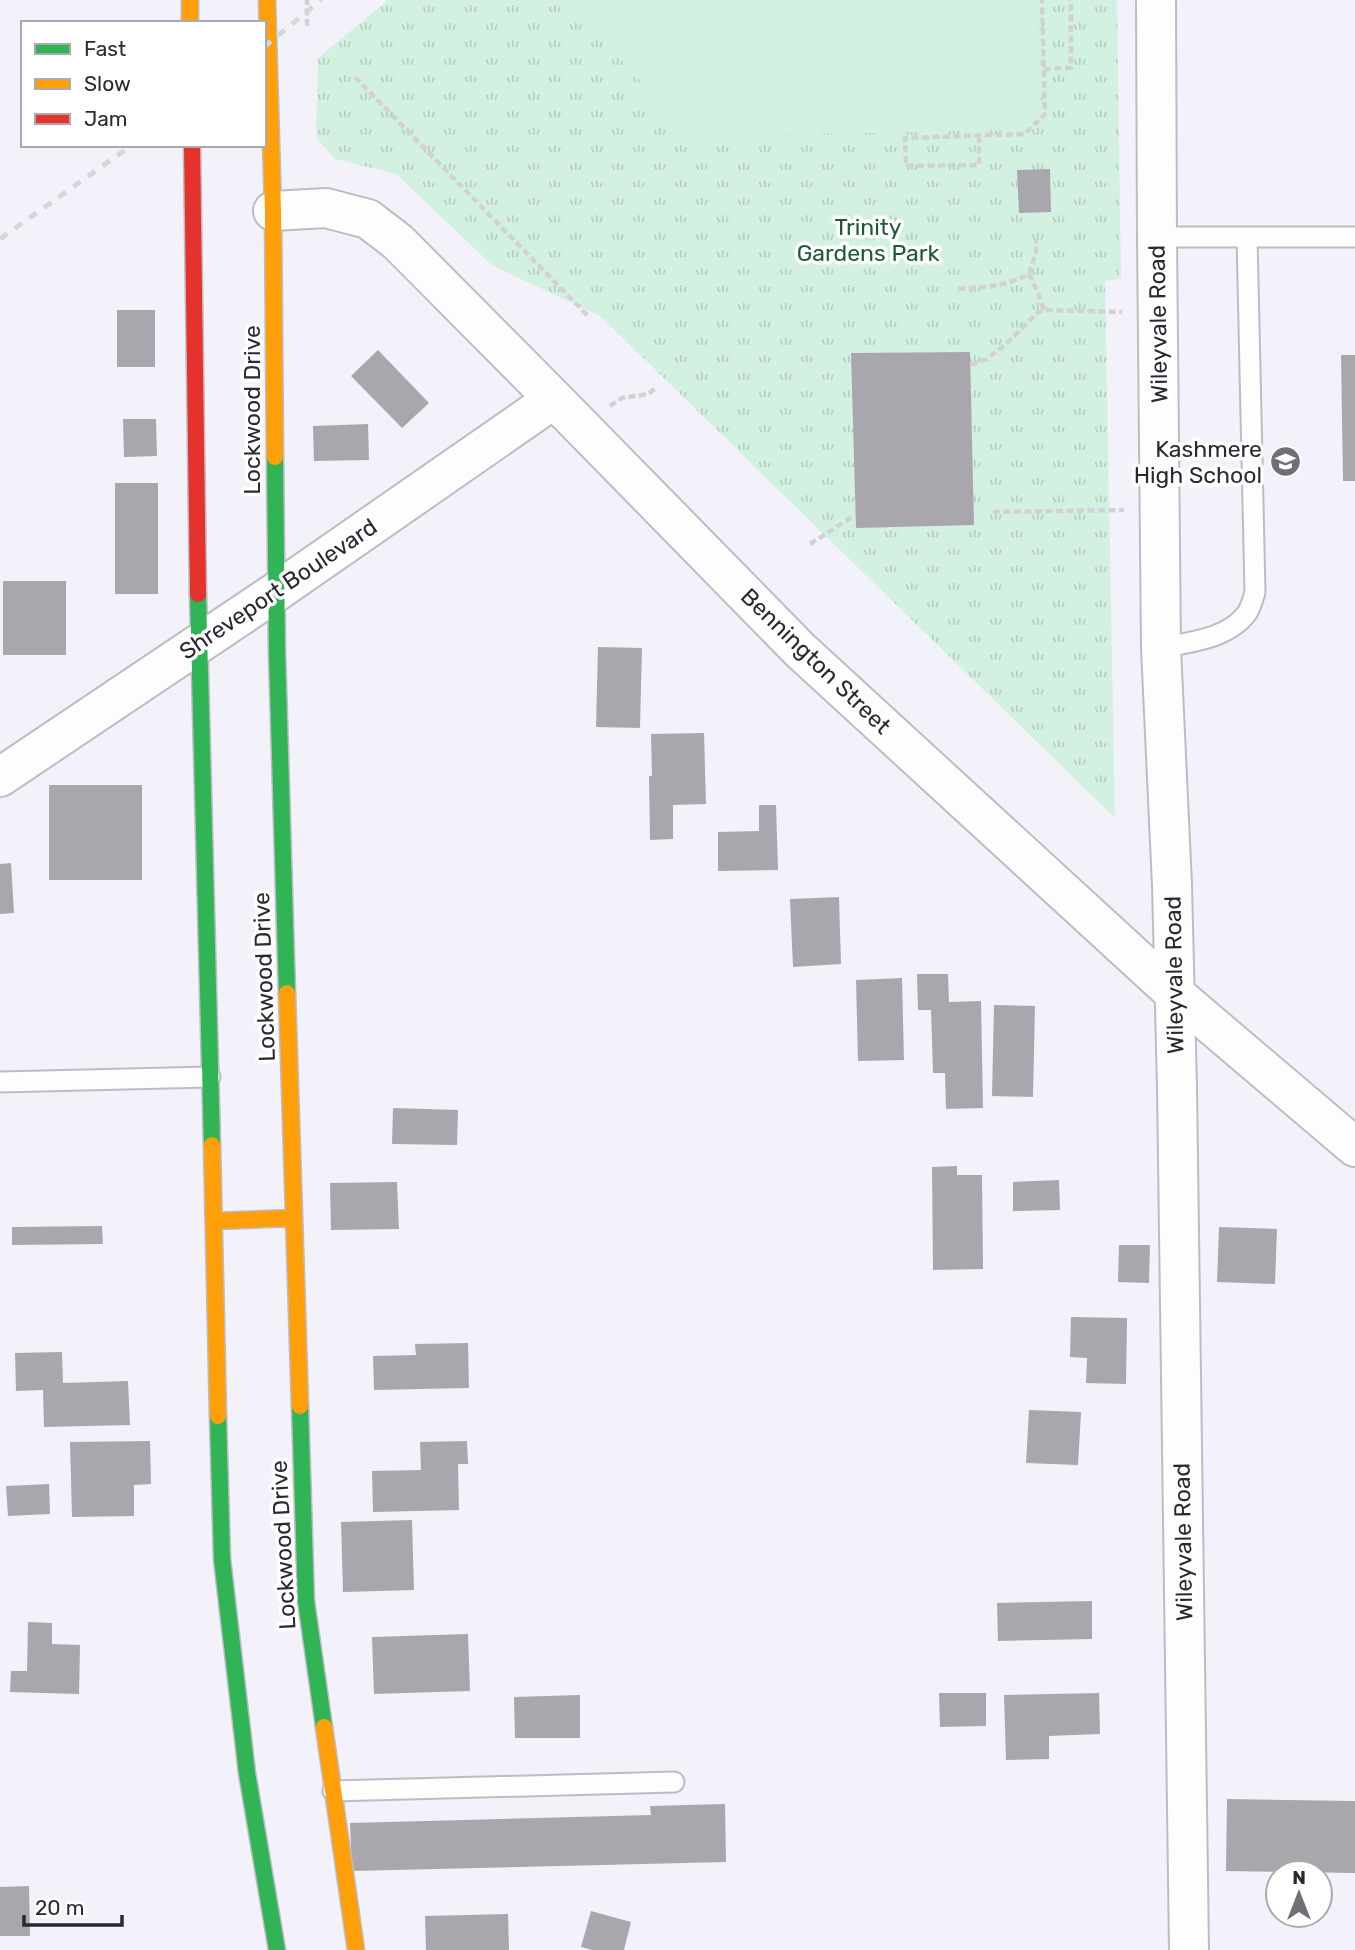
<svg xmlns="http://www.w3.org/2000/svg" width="1355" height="1950" font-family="Rubik,sans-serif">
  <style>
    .grass { fill: url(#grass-tufts) }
    .garden { fill: #d3f1e1 }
    .building { fill: #aaa6ad }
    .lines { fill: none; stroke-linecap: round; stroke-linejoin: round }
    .lane-casing { stroke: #bdbcc4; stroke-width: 23 }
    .street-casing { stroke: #bdbcc4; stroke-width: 42 }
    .fast-casing { stroke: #bdbcc4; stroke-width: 19 }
    .slow-casing { stroke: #bdbcc4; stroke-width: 19 }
    .jam-casing { stroke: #bdbcc4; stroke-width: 19 }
    .path { stroke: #d2d2d6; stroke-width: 4.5; stroke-dasharray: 7 3.5; stroke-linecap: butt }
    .lane { stroke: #fdfdfe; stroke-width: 19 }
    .street { stroke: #fdfdfe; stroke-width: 38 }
    .fast { stroke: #30b455; stroke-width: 16 }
    .slow { stroke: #ff9f0a; stroke-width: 16 }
    .jam { stroke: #e5322d; stroke-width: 16 }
    .rail { stroke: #d7d7da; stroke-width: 5; stroke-dasharray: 9 9; stroke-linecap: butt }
    .labels { text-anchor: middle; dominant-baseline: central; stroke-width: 7; stroke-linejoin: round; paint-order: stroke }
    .park-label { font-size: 23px; fill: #1b5938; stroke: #fff }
    .street-label { font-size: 23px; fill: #2a2831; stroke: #fff }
    .poi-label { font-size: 23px; fill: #2a2831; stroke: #fff; text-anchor: end }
  </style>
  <defs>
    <pattern id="grass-tufts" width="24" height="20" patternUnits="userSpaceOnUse" patternTransform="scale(1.75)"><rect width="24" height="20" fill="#d3f1e1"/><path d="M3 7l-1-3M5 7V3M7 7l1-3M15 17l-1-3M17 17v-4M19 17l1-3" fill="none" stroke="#b5cfc2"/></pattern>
  </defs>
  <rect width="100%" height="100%" fill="#f3f2fa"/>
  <!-- grass -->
  <path class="grass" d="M388,0H1117L1121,279L1105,281L1115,818L600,316L493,266L396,174L335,159L316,137L318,58Z"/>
  <!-- garden -->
  <path class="garden" d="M591,0H1038L1040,111L1021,130L687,136L580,11Z"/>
  <!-- building -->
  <path class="building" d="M1050,169L1051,212L1019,213L1017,170Z
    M117,310H155V367H117Z
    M378,350L429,403L402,428L351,376Z
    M970,352L974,525L856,528L851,353Z
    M1341,355H1355V481H1343Z
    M123,419H156L157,456L124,457Z
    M368,424L369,460L314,461L313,426Z
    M115,483H158V594H115Z
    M3,581H66V655H3Z
    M598,647L642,648L640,728L596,727Z
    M704,733L706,804L673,805V839L650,840L649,776H652L651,734Z
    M49,785H142V880H49Z
    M759,805H776L778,870L718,871V832L759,831Z
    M11,863L14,913L0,914V864Z
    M839,897L841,964L793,967L790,899Z
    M917,974H948L949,1002L981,1001L983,1108L946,1109L945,1073H933L931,1010H918Z
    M902,978L904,1060L858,1061L856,980Z
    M994,1005L1035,1006L1033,1097L992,1096Z
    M393,1108L458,1110L457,1145L392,1144Z
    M957,1166V1175H982L983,1269L933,1270L932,1167Z
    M1059,1180L1060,1210L1013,1211V1182Z
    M397,1182L399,1229L331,1230L330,1183Z
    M102,1226L103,1244L12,1245V1227Z
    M1219,1227L1277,1229L1275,1284L1217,1282Z
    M1119,1245H1150L1149,1283L1118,1282Z
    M1071,1317L1127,1318L1126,1384L1086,1383L1087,1358L1070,1357Z
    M468,1343L469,1388L374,1390L373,1356L416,1355L415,1344Z
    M62,1352L63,1383L128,1381L130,1425L44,1427L43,1390L16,1391L15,1353Z
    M1029,1410L1081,1412L1078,1465L1026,1463Z
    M150,1441L151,1484L134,1485V1516L72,1517L70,1442Z
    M467,1441L468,1464H458L459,1510L373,1512L372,1471L421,1470L420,1442Z
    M49,1484L50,1514L8,1516L6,1486Z
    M412,1520L414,1590L343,1592L341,1522Z
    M1092,1601V1639L998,1641L997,1603Z
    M28,1622L52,1623V1644L80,1645L79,1694L10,1692L11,1671H27Z
    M468,1634L470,1691L374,1694L372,1637Z
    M939,1693H986V1726L940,1727Z
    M1099,1693L1100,1734L1049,1736V1759L1006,1760L1004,1695Z
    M580,1695V1738H515L514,1697Z
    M1227,1799L1355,1801V1873L1226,1871Z
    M725,1804L726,1862L352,1871L350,1823L651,1815L650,1806Z
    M29,1886L30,1936H0V1887Z
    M591,1911L631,1922L624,1950H593L581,1947Z
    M508,1914L509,1950H426L425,1916Z"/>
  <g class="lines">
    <defs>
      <path id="lane" d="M1157,237H1355
        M1161,648C1190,642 1228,639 1247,613C1251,607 1253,599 1255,592L1247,237
        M0,1082L210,1077
        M333,1791L674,1782"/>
      <path id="street" d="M1156,0L1157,237L1161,648L1172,885L1177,1088L1189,1950
        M273,211L326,208L368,219L398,242L554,399L800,650L1175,994L1355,1147
        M0,777L276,592L554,399"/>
      <path id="fast" d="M275,457L277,652L287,993
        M198,594L212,1145
        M300,1406L306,1601L324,1727
        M218,1416L222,1559L247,1773L277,1950"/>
      <path id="slow" d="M190,0V23
        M267,0L273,211L275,457
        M287,993L300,1406
        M212,1145L218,1416
        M214,1221L294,1218
        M324,1727L356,1950"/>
      <path id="jam" d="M192,145L198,594"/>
    </defs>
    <!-- lane casing -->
    <use href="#lane" class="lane-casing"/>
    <!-- street casing -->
    <use href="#street" class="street-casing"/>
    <!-- fast casing -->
    <use href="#fast" class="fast-casing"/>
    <!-- slow casing -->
    <use href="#slow" class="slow-casing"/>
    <!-- jam casing -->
    <use href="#jam" class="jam-casing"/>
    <!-- path -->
    <path class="path" d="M307,26V0
      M1044,69L1071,68V0
      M355,77L590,318
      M979,136V165L906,166L905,138L1025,134L1045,114L1042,0
      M1029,274L1038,293L1044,310
      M958,289C985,287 1004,287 1029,274L1036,252V239
      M971,365L987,359L1006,344L1037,313L1044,310L1122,312
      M610,406L622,398L648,394L656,388
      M993,512L1124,510
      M810,544L852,517"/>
    <!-- lane -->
    <use href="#lane" class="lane"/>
    <!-- street -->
    <use href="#street" class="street"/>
    <!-- fast -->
    <use href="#fast" class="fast"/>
    <!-- slow -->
    <use href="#slow" class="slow"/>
    <!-- jam -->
    <use href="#jam" class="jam"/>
    <!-- rail -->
    <path class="rail" d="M264,47L321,0
      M0,239L132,145"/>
  </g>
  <!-- icons -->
  <defs>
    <symbol id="school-disc" viewBox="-11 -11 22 22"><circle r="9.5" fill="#706f77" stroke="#fff"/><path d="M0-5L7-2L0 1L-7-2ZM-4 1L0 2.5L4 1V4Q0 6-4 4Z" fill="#fff"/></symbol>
  </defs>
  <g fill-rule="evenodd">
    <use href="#school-disc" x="1268" y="444" width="35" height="35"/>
  </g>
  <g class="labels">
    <!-- park labels -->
    <g class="park-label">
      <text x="868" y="227">Trinity<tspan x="868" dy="26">Gardens Park</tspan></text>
    </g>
    <!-- street labels -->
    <g class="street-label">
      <text transform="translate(1158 324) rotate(-91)">Wileyvale Road</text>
      <text transform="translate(252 410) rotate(-90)">Lockwood Drive</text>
      <text transform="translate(278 589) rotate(-34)">Shreveport Boulevard</text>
      <text transform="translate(816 661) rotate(44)">Bennington Street</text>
      <text transform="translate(1174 975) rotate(-91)">Wileyvale Road</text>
      <text transform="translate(264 977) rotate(-92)">Lockwood Drive</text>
      <text transform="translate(1183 1542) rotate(-91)">Wileyvale Road</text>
      <text transform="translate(283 1545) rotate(-93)">Lockwood Drive</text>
    </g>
    <!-- poi labels -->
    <g class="poi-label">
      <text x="1262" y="449">Kashmere<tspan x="1262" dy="26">High School</tspan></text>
    </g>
  </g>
  <!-- legend -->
  <rect x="21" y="21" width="245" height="126" fill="#ffffff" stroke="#aaa9ad" stroke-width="2"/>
  <rect x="35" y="44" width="35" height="10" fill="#30b455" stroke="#aaa9ad" stroke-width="2"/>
  <text x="84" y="56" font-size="21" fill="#2a2831">Fast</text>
  <rect x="35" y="79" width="35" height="10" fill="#ff9f0a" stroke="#aaa9ad" stroke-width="2"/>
  <text x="84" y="91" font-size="21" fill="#2a2831">Slow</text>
  <rect x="35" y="114" width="35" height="10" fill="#e5322d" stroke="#aaa9ad" stroke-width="2"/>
  <text x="84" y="126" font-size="21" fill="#2a2831">Jam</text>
  <!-- north arrow -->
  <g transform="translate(1299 1894)"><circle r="33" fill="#ffffff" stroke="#aaa9ad" stroke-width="2"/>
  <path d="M0-5L12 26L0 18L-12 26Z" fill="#706f77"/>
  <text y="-10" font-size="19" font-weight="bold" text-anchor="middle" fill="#2a2831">N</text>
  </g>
  <!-- scale -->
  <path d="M24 1915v10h98v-10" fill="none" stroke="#2a2831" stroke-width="3.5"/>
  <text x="35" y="1915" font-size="21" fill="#2a2831" stroke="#ffffff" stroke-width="5" paint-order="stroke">20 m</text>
</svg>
